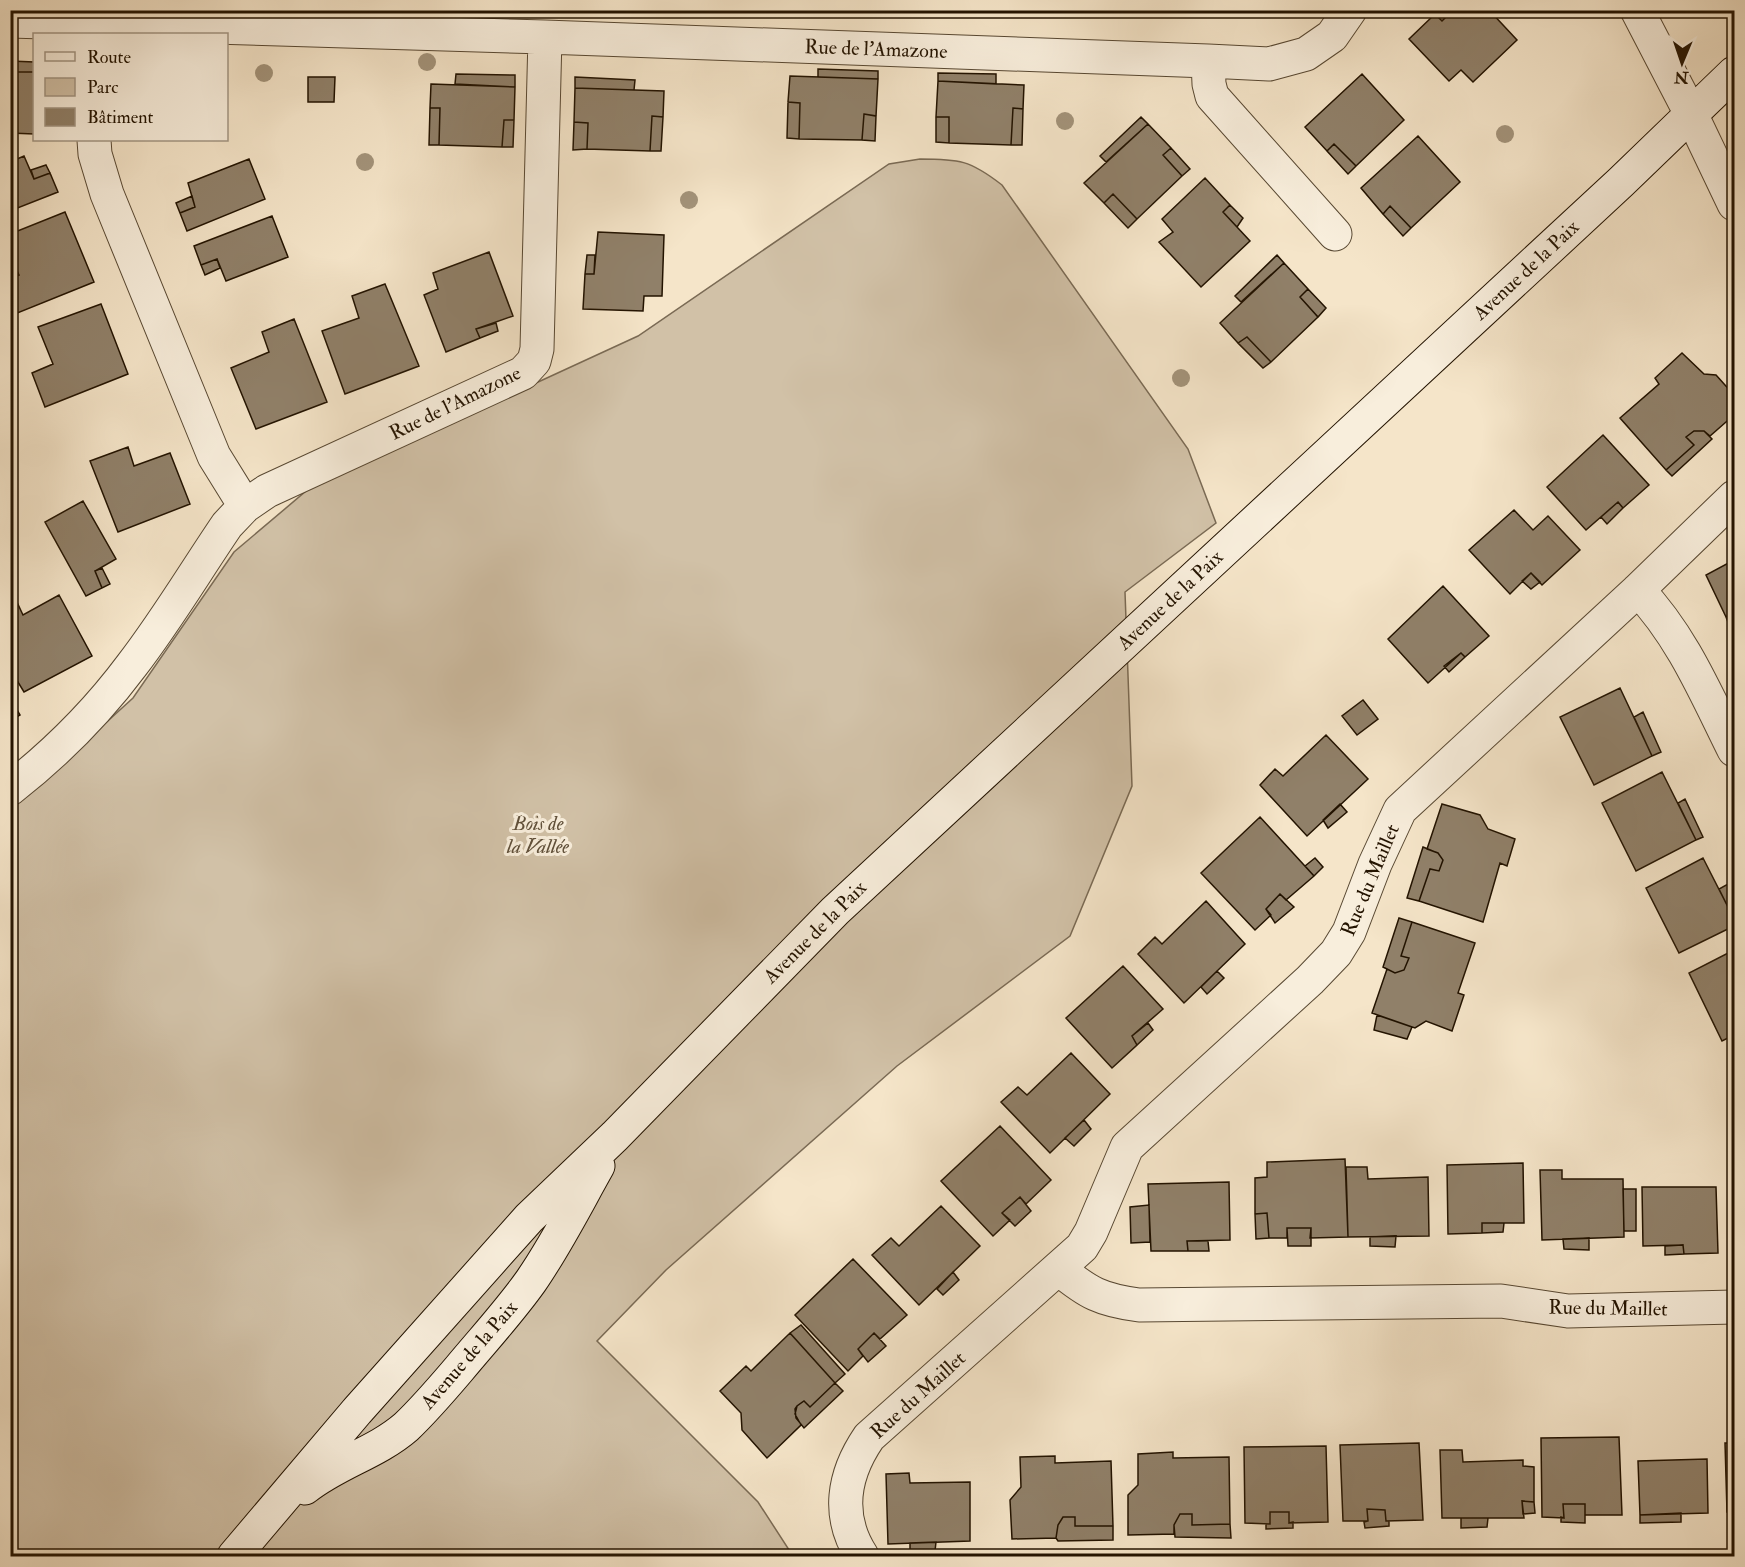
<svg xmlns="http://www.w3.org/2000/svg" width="1745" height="1567" font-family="'IM FELL Double Pica',serif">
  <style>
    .green { fill: #d1c1a7; stroke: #7a6a54; stroke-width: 1.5 }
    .building { fill: #908069; stroke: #231300; stroke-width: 1.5 }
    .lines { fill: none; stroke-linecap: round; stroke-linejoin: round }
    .street-casing { stroke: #584832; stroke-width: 35 }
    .secondary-casing { stroke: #231300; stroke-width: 35 }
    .street { stroke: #f8eedc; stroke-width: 33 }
    .secondary { stroke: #f8eedc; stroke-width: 33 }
    .tree { fill: #a3937a }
    .labels { text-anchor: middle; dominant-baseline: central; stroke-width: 6; stroke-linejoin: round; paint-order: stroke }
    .street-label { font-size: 20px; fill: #231300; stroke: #f8eedc }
    .park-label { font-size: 20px; font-style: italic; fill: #60503a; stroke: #f8eedc }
  </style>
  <rect width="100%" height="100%" fill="#f5e5c9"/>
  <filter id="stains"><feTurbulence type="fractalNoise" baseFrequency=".00333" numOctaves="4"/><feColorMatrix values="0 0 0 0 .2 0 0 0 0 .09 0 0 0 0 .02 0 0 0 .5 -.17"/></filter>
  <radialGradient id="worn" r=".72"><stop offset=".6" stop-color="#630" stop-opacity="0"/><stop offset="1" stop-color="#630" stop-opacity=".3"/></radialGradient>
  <!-- green -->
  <path class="green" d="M920,159C959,159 970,160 1002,185L1188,449L1216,523L1125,592L1132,786L1070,936L897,1066L666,1270L597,1341L758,1502L793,1556H11V809L133,698L234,552L312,486L638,336L889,164Z"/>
  <!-- building -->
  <path class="building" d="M1439,10H1453L1442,21L1435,14Z
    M1453,10H1489L1517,40L1473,82L1461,70L1449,81L1409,39L1435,14L1442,21Z
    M10,61L34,62V72H10Z
    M818,69L878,71V79L818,77Z
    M10,72H34V134L10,133Z
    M938,73L996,74V84L938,81Z
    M456,74L515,75V87L455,84Z
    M1362,74L1404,120L1356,166L1334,144L1327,151L1305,127Z
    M790,76L878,79L876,116L864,114L862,140L799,139L800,103L788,102Z
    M308,77H335L334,102H308Z
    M575,77L635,80L634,90L575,88Z
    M938,81L1024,85L1023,109L1013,108L1011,145L949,143V117H936Z
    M431,84L515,87L514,120H504L502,147L439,145L440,108H430Z
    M575,88L664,91L663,117L652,116L650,151L587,149L588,123L574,122Z
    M788,102L800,103L799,139L787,138Z
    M430,108H440L439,145H429Z
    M1013,108L1023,109L1022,145H1011Z
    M864,114L876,116L875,141L862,140Z
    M652,116L663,117L661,151H650Z
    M936,117H949V143L936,142Z
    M1141,117L1148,124L1106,162L1100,156Z
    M504,120H514L513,147H502Z
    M574,122L588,123L587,149L573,150Z
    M1148,124L1171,148L1163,155L1182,176L1137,219L1113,194L1104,203L1084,183Z
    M1418,136L1460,182L1411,228L1390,206L1383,214L1361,188Z
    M1334,144L1356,166L1348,174L1327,151Z
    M1171,148L1190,169L1182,176L1163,155Z
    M24,156L34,179L50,173L58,192L10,211V162Z
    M249,159L265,199L187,231L180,213L195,207L188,183Z
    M46,165L50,173L34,179L31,170Z
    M1205,178L1230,205L1223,212L1250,241L1201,287L1159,242L1173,232L1162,219Z
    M1113,194L1137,219L1128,228L1104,203Z
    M192,196L195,207L180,213L176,203Z
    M1230,205L1243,218L1237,227L1223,212Z
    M1390,206L1411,228L1403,236L1383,214Z
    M65,212L94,282L10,316V278L19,275L10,255V234Z
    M272,216L288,257L226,281L217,259L201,265L194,246Z
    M598,232L664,235L662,296H644L643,311L583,309L585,274H594Z
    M489,252L513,316L476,329L480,338L446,352L424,295L438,289L433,273Z
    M587,255H595L594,274H585Z
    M1277,255L1284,263L1241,302L1235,296Z
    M217,259L220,268L205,275L201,265Z
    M1284,263L1308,289L1300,297L1318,317L1271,362L1247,337L1238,343L1220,323Z
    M385,284L419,366L345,394L322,331L359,318L352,296Z
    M1308,289L1326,308L1318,317L1300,297Z
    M101,304L128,374L45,407L32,373L53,364L38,327Z
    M294,319L327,402L256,429L231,368L269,352L262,332Z
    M496,323L498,331L480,338L476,329Z
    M1247,337L1271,362L1263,368L1238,343Z
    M1682,353L1704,374L1716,375L1734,395V415L1710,436L1704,431H1694L1686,437L1694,445L1666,470L1620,418L1659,384L1655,378Z
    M1694,431H1704L1712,439L1672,476L1666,470L1694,445L1686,437Z
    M1603,435L1649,485L1623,508L1618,502L1586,530L1547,487Z
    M128,447L134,466L170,453L190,504L118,532L90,461Z
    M83,501L116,559L95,571L102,588L86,596L45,522Z
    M1618,502L1623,508L1607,524L1601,517Z
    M1514,510L1533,530L1548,516L1580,550L1542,585L1531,573L1510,594L1469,550Z
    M1734,560V612L1726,617L1706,575Z
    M102,568L110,584L102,588L95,571Z
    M1531,573L1540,582L1531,589L1522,581Z
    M1443,586L1489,636L1465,657L1461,653L1428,683L1388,639Z
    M59,595L92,656L24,692L10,669V600L15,598L23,615Z
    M1734,612V637L1726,617Z
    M1461,653L1465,657L1449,672L1444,666Z
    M1620,688L1652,756L1594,785L1560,717Z
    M10,698L20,715L10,721Z
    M1363,700L1378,719L1357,735L1342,716Z
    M1643,712L1661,752L1652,756L1634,717Z
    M1326,735L1368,779L1307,836L1260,785L1275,769L1283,776Z
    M1662,772L1696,840L1636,871L1602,803Z
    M1685,799L1703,837L1696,840L1678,803Z
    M1340,804L1347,812L1328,828L1323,820Z
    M1442,804L1480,815L1488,829L1515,839L1507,866L1500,863L1483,922L1419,901L1430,869L1439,871L1443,860L1438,853L1427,849Z
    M1260,817L1314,876L1286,900L1280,894L1266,909L1271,915L1255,930L1201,873Z
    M1423,847L1438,853L1443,860L1439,871L1430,869L1419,901L1407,898Z
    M1315,858L1323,867L1314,876L1305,866Z
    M1703,858L1734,919V926L1679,953L1646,888Z
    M1728,884L1734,898V919L1719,889Z
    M1280,894L1294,907L1275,923L1266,909Z
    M1206,901L1245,944L1184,1003L1138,954L1155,937L1162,944Z
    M1399,918L1412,922L1401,956L1409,958L1404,970L1395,973L1383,967Z
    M1412,922L1475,943L1458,993L1464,995L1452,1031L1426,1021L1415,1028L1372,1013L1387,969L1395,973L1404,970L1409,958L1401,956Z
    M1734,950V1035L1722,1041L1689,973Z
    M1123,966L1163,1009L1132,1036L1137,1045L1112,1068L1066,1018Z
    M1217,971L1224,978L1207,994L1201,987Z
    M1377,1015L1412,1027L1407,1039L1374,1030Z
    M1148,1023L1153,1030L1137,1045L1132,1036Z
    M1071,1053L1110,1094L1050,1153L1001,1102L1018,1087L1027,1095Z
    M1084,1120L1091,1129L1074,1146L1065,1138Z
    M1000,1126L1051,1180L1026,1204L1020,1197L1002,1213L1010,1220L993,1236L941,1181Z
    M1345,1159L1348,1237L1310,1238L1311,1228H1287V1238H1269L1267,1213L1255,1214V1178L1267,1177V1162Z
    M1523,1163L1524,1223H1482V1233L1448,1234L1447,1165Z
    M1346,1167H1367L1368,1179L1428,1177L1429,1236L1348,1237Z
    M1540,1170H1562V1179H1623L1624,1237L1542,1240Z
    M1229,1182L1230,1240L1187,1241L1188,1251H1151L1148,1184Z
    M1642,1187H1716L1718,1253L1684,1254L1683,1245L1643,1246Z
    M1623,1189H1636V1231H1624Z
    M1020,1197L1031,1211L1015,1226L1002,1213Z
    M1149,1205L1150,1242L1131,1243L1130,1207Z
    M941,1206L980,1246L919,1305L872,1255L891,1238L899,1246Z
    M1267,1213L1269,1238L1256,1239L1255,1214Z
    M1482,1223H1504L1503,1232L1482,1233Z
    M1287,1228H1311V1246H1288Z
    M1396,1236L1395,1247L1370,1246V1237Z
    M1589,1238V1250L1564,1249L1563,1239Z
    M1187,1241H1208L1209,1251H1188Z
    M1683,1245L1684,1254L1665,1255V1246Z
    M853,1259L907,1315L880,1339L874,1333L858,1349L863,1356L848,1371L795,1315Z
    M953,1272L959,1280L943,1295L937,1289Z
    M801,1325L845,1374L835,1383L790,1333Z
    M790,1333L835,1383L810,1407L804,1401L797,1406L795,1414L801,1425L767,1458L742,1430L741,1413L720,1391L746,1366L751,1371Z
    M874,1333L886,1346L868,1362L858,1349Z
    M835,1383L843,1391L804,1428L796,1418L795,1409L797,1406L804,1401L810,1407Z
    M1619,1437L1622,1515H1585V1504H1563L1564,1518L1542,1517L1541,1438Z
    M1419,1443L1423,1520L1386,1521L1385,1510L1367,1509L1368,1521H1343L1340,1445Z
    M1725,1443H1734V1512H1727Z
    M1326,1446L1328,1522L1289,1523V1512H1270V1524L1245,1523L1244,1447Z
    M1440,1450H1462L1463,1462L1523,1460V1466L1534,1467V1502L1522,1501L1524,1518H1442Z
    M1173,1452V1458L1229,1457L1230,1524L1192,1525V1514H1180L1174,1525V1534L1128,1535V1495L1138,1485V1454Z
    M1055,1456V1463L1111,1461L1113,1526H1075V1517H1063L1058,1525L1056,1538L1012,1539L1010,1500L1021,1487L1020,1457Z
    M1707,1459L1708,1513L1640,1515L1638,1461Z
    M909,1473L910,1483L970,1482V1541L888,1544L886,1474Z
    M1522,1501L1534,1502L1535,1513L1523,1514Z
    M1563,1504H1585V1523L1561,1522V1517L1564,1518Z
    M1367,1509L1385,1510L1386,1521H1389V1526L1365,1528L1364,1522L1368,1521Z
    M1270,1512H1289V1523L1293,1522V1528L1266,1529V1524H1270Z
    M1681,1513V1522L1640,1523V1515Z
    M1180,1514H1192V1525L1230,1524L1231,1538L1175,1537L1174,1525Z
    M1063,1517H1075V1526H1113V1540L1058,1541L1056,1538L1058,1525Z
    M1461,1518H1488L1487,1527L1461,1528Z
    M936,1542L935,1551L910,1550V1543Z"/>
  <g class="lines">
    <defs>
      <path id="street" d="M1637,10L1692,116L1734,204
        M10,21L545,37L1208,61L1209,84L1212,96L1335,234
        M1208,61L1269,64L1306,54L1332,36L1350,10
        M94,140L95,154L107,194L214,456L245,506
        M1638,590C1682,636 1706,694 1734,750
        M10,789C56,753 97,712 132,665C166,621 195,572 227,525L245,506L267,491L523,373L534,361L537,349L545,37
        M1059,1269C1088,1293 1101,1300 1139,1305L1501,1301L1568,1311L1734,1307
        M862,1556C836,1516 843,1475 869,1437L1082,1247L1091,1232L1127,1147L1310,980L1336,953L1349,932L1375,864L1400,810L1638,590L1734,497"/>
      <path id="secondary" d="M305,1488C336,1463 376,1453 406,1427C425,1409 442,1389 459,1369C483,1340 509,1312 531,1281C556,1245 576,1205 598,1166
        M234,1556L357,1411L529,1218L615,1136L835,911L1621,182L1734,73"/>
    </defs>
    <!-- street casing -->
    <use href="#street" class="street-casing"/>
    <!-- secondary casing -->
    <use href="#secondary" class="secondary-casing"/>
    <!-- street -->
    <use href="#street" class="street"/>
    <!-- secondary -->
    <use href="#secondary" class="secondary"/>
  </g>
  <!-- trees -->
  <g class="tree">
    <circle cx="427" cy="62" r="9"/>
    <circle cx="264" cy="73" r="9"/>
    <circle cx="1065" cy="121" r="9"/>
    <circle cx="1505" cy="134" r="9"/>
    <circle cx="365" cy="162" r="9"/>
    <circle cx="689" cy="200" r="9"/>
    <circle cx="1181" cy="378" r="9"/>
  </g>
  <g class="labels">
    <!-- street labels -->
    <g class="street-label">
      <text transform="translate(876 49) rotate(2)">Rue de l'Amazone</text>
      <text transform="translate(1526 270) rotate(-43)">Avenue de la Paix</text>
      <text transform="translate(455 403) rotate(-26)">Rue de l'Amazone</text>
      <text transform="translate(1170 600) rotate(-43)">Avenue de la Paix</text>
      <text transform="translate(1370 880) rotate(-67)">Rue du Maillet</text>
      <text transform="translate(815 932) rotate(-45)">Avenue de la Paix</text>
      <text transform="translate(1608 1308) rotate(1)">Rue du Maillet</text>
      <text transform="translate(469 1355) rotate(-49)">Avenue de la Paix</text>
      <text transform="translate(918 1395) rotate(-42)">Rue du Maillet</text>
    </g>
    <!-- park labels -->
    <g class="park-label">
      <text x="538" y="823">Bois de<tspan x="538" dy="23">la Vallée</tspan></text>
    </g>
  </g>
  <!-- margin -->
  <rect width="1745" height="1567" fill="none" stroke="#f5e5c9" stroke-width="36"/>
  <rect x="12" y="12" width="1721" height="1543" fill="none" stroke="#231300" stroke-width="3"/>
  <rect x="18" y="18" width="1709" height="1531" fill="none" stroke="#231300" stroke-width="1.5"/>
  <!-- legend -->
  <rect x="33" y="33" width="195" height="108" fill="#f8eedc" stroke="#a39684" stroke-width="1.5"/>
  <rect x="45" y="52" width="30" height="9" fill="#f8eedc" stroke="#a39684" stroke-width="1.5"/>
  <text x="87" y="63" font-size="18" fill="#231300">Route</text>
  <rect x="45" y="78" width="30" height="18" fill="#d1c1a7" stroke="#a39684" stroke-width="1.5"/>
  <text x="87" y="93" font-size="18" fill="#231300">Parc</text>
  <rect x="45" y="108" width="30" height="18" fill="#908069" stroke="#a39684" stroke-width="1.5"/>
  <text x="87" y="123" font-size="18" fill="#231300">Bâtiment</text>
  <!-- north arrow -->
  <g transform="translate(1682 63) rotate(182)" stroke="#f8eedc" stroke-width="4.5" paint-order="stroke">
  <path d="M0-4.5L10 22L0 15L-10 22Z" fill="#231300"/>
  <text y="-9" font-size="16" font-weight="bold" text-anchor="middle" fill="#231300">N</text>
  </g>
  <rect width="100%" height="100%" filter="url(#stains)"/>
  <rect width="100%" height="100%" fill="url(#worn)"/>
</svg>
